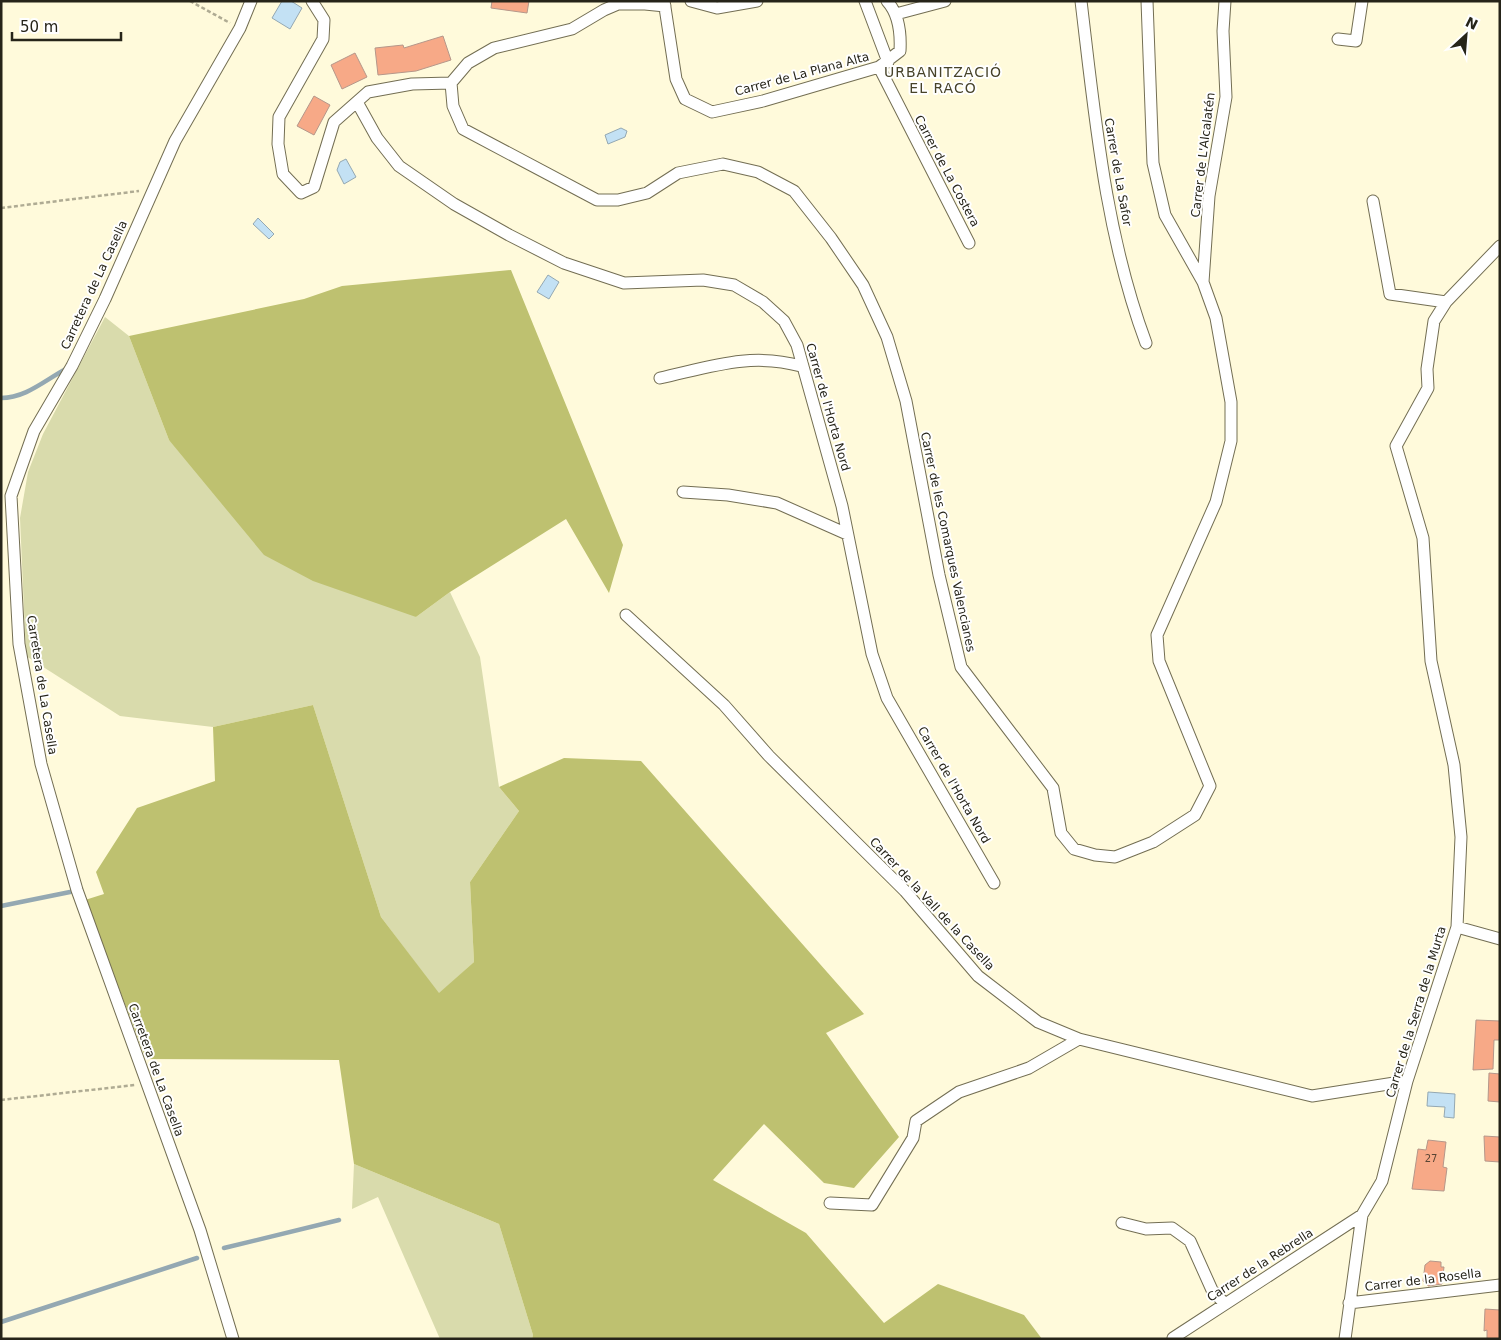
<svg xmlns="http://www.w3.org/2000/svg" width="1501" height="1340" font-family="'DejaVu Sans',sans-serif">
  <style>
    .green { fill: #d9dbac }
    .forest { fill: #bec170 }
    .water { fill: #c3e1f4; stroke: #94a8b2 }
    .lines { fill: none; stroke-linecap: round; stroke-linejoin: round }
    .stream { stroke: #94a8b2; stroke-width: 4.5 }
    .building { fill: #f7a987; stroke: #b5978a }
    .minor-casing { stroke: #736e53; stroke-width: 13 }
    .path { stroke: #afab93; stroke-width: 2.5; stroke-dasharray: 4 2.5; stroke-linecap: butt }
    .minor { stroke: #fff; stroke-width: 11 }
    .labels { text-anchor: middle; dominant-baseline: central; stroke-width: 4; stroke-linejoin: round; paint-order: stroke }
    .number-label { font-size: 10px; fill: #5a4534 }
    .street-label { font-size: 12px; fill: #262419; stroke: #fff }
    .neighbourhood-label { font-size: 14px; letter-spacing: 1px; fill: #474329; stroke: #fff }
  </style>
  <rect width="100%" height="100%" fill="#fffadb"/>
  <!-- green -->
  <path class="green" d="M105,317L129,336L169,440L416,617L450,592L480,657L499,787L519,811L470,882L474,962L439,994L381,917L313,705L213,727L120,716L26,656L20,518L28,472L43,434Z
    M354,1164L499,1224L533,1335L532,1339H440L378,1197L352,1209Z"/>
  <!-- forest -->
  <path class="forest" d="M511,270L623,545L609,593L566,519L450,592L416,617L313,581L264,555L169,440L129,336L304,299L342,286Z
    M313,705L381,917L439,993L474,962L470,882L519,811L499,787L564,758L641,761L864,1014L826,1033L899,1137L854,1188L824,1183L764,1124L713,1180L806,1233L884,1323L938,1284L1024,1315L1042,1339H532L533,1335L499,1224L354,1164L339,1060L146,1059L85,900L104,894L96,872L137,808L215,781L213,727Z"/>
  <!-- water -->
  <path class="water" d="M282,1H291L302,8L290,29L272,18Z
    M621,128L627,131L625,137L608,144L605,135Z
    M346,159L356,177L344,184L337,170L340,162Z
    M258,218L274,234L269,239L253,224Z
    M548,275L559,282L549,299L537,292Z
    M1428,1092L1455,1094L1454,1118L1444,1117L1445,1107L1427,1106Z"/>
  <g class="lines">
    <!-- stream -->
    <path class="stream" d="M1,398C26,398 45,380 66,369
      M1,906L75,891
      M224,1248L339,1220
      M1,1322L197,1258"/>
  </g>
  <!-- building -->
  <path class="building" d="M492,1H529L527,13L491,8Z
    M443,36L451,60L416,71L378,75L375,48L403,45L404,48Z
    M355,53L367,77L342,89L331,65Z
    M314,96L330,105L314,135L297,126Z
    M1476,1020L1500,1021V1040H1494L1493,1069L1473,1070Z
    M1489,1073L1500,1074V1102L1488,1101Z
    M1484,1136L1500,1137V1162L1485,1161Z
    M1428,1140L1446,1142L1443,1167L1447,1168L1444,1191L1412,1189L1418,1149L1426,1150Z
    M1430,1261L1441,1262V1267H1444L1442,1284L1428,1286L1423,1281L1425,1265Z
    M1485,1309L1500,1310V1339H1487V1330L1484,1331Z"/>
  <g class="lines">
    <defs>
      <path id="minor" d="M312,1L324,20L323,39L279,117L278,144L283,174L301,193L314,187L334,122L368,92L412,84L451,83
        M664,1L676,79L685,99L712,112L763,101L879,67L900,51C901,33 899,14 887,1
        M691,1L717,8L757,1
        M865,1L888,62
        M1081,1C1095,117 1105,233 1146,343
        M665,6L645,4H618L604,10L572,29L494,48L468,63L451,83L453,106L463,129L597,200H618L647,193L678,173L723,164L758,172L794,191L831,238L863,285L887,337L906,401L939,575L961,667L1053,788L1061,833L1074,849L1095,855L1115,857L1153,842L1195,815L1210,786L1159,661L1157,635L1216,502L1231,441V402L1216,318L1203,282L1165,215L1153,163L1147,1
        M896,14L945,1
        M1338,39L1356,41L1362,1
        M879,67L969,243
        M357,102L377,138L399,166L454,204L509,235L564,263L624,283L703,280L734,285L763,302L784,321L797,345L842,506L872,654L887,698L994,883
        M1373,201L1390,294L1446,302
        M1203,282L1209,196L1226,97L1223,31L1225,1
        M660,378C710,367 750,352 801,366
        M683,492L728,495L777,503L847,534
        M626,615L724,705L769,756L905,891L978,976L1038,1022L1079,1039L1312,1096L1407,1081
        M1457,927L1500,939
        M830,1203L872,1205L913,1138L916,1121L959,1092L1029,1068L1079,1039
        M1122,1223L1146,1229L1172,1228L1190,1241L1212,1290L1225,1304
        M1349,1303L1500,1285
        M1173,1338L1362,1215
        M233,1339L200,1230L77,890L41,764L19,644L11,496L34,431L72,366L105,299L175,141L240,28L251,1
        M1345,1339L1362,1215L1382,1181L1407,1081L1457,927L1461,837L1454,765L1431,661L1423,538L1396,446L1428,388L1427,369L1434,321L1446,302L1500,246"/>
    </defs>
    <!-- minor casing -->
    <use href="#minor" class="minor-casing"/>
    <!-- path -->
    <path class="path" d="M190,1L230,23
      M1,208L139,191
      M1,1100L135,1085"/>
    <!-- minor -->
    <use href="#minor" class="minor"/>
  </g>
  <g class="labels">
    <!-- number labels -->
    <g class="number-label">
      <text x="1431" y="1158">27</text>
    </g>
    <!-- street labels -->
    <g class="street-label">
      <text transform="translate(802 74) rotate(-15)">Carrer de La Plana Alta</text>
      <text transform="translate(1203 155) rotate(-83)">Carrer de L'Alcalatén</text>
      <text transform="translate(947 171) rotate(62)">Carrer de La Costera</text>
      <text transform="translate(1118 172) rotate(80)">Carrer de La Safor</text>
      <text transform="translate(94 285) rotate(-65)">Carretera de La Casella</text>
      <text transform="translate(828 407) rotate(74)">Carrer de l'Horta Nord</text>
      <text transform="translate(948 542) rotate(78)">Carrer de les Comarques Valencianes</text>
      <text transform="translate(42 685) rotate(81)">Carretera de La Casella</text>
      <text transform="translate(954 785) rotate(60)">Carrer de l'Horta Nord</text>
      <text transform="translate(932 904) rotate(47)">Carrer de la Vall de la Casella</text>
      <text transform="translate(1416 1012) rotate(-73)">Carrer de la Serra de la Murta</text>
      <text transform="translate(156 1070) rotate(70)">Carretera de La Casella</text>
      <text transform="translate(1260 1265) rotate(-33)">Carrer de la Rebrella</text>
      <text transform="translate(1423 1280) rotate(-7)">Carrer de la Rosella</text>
    </g>
    <!-- neighbourhood labels -->
    <g class="neighbourhood-label">
      <text x="943" y="72">URBANITZACIÓ<tspan x="943" dy="16">EL RACÓ</tspan></text>
    </g>
  </g>
  <!-- border -->
  <rect width="1501" height="1340" fill="none" stroke="#262419" stroke-width="5"/>
  <!-- north arrow -->
  <g transform="translate(1466 35) rotate(26)" stroke="#ffffff" stroke-width="4" paint-order="stroke">
  <path d="M0-4L9 19L0 12L-9 19Z" fill="#262419"/>
  <text y="-8" font-size="14" font-weight="bold" text-anchor="middle" fill="#262419">N</text>
  </g>
  <!-- scale -->
  <path d="M12 32v8h109v-8" fill="none" stroke="#262419" stroke-width="2.5"/>
  <text x="20" y="32" font-size="15" fill="#262419" stroke="#ffffff" stroke-width="4" paint-order="stroke">50 m</text>
</svg>
